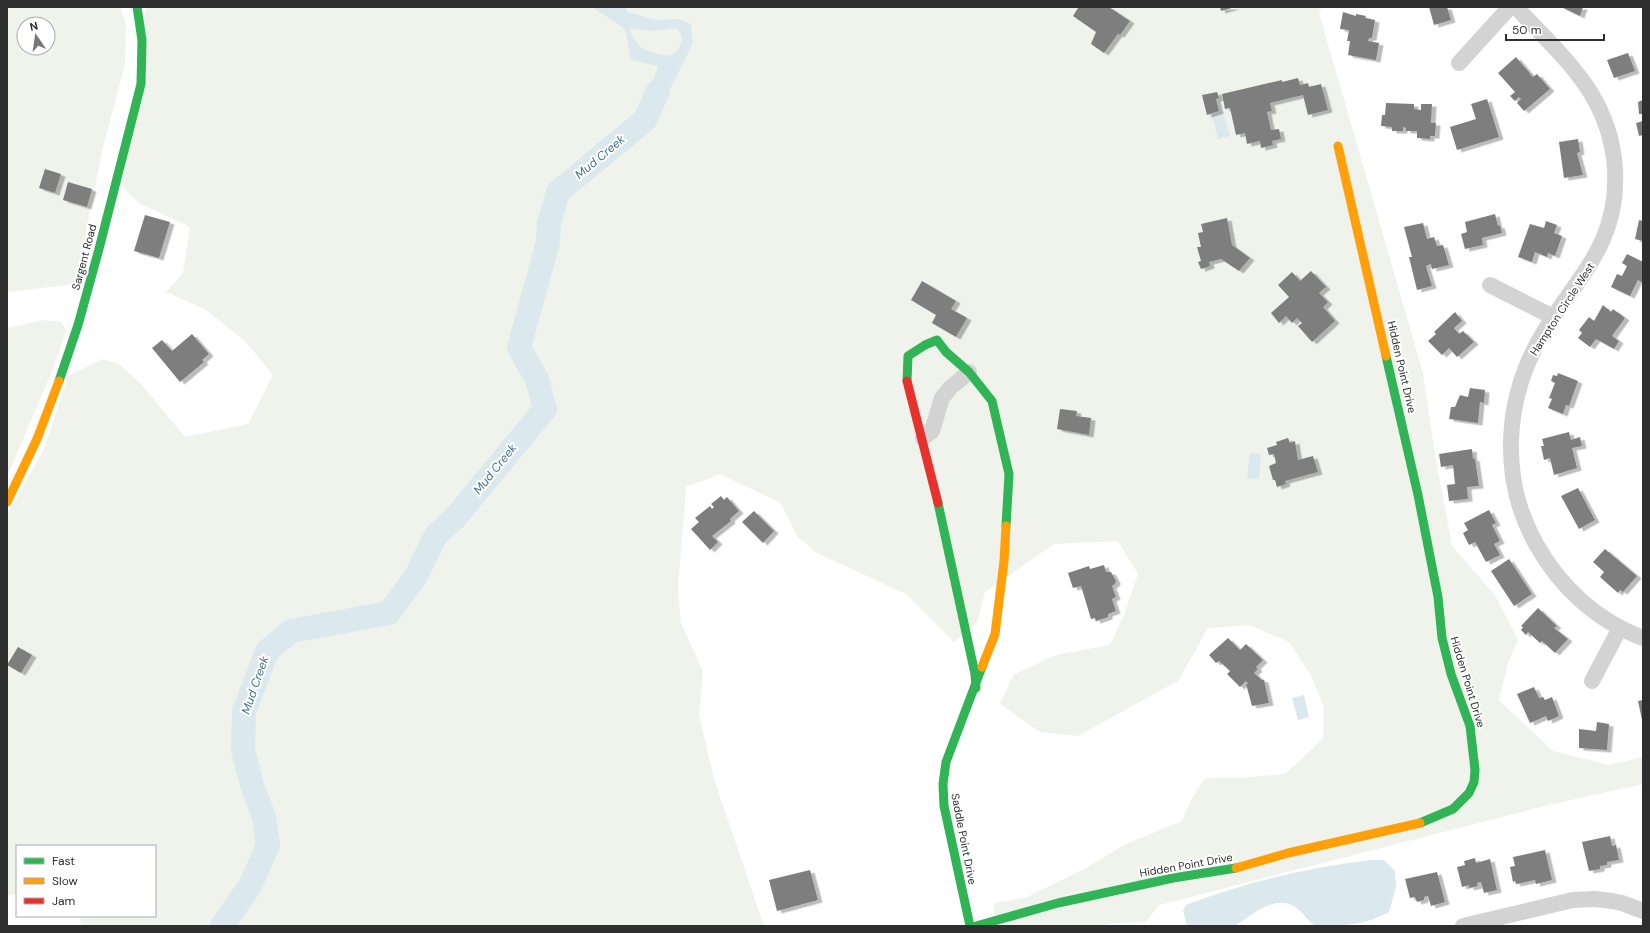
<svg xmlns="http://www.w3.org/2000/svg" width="1650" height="933" font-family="'DM Sans',sans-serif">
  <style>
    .green { fill: #f0f3ec; fill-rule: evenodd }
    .water { fill: #dbe8ee; fill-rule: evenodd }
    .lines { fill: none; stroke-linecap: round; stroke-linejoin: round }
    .river { stroke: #dbe8ee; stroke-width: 24 }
    .building { fill: #7e7e7e; filter: url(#shadow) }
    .street { stroke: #d3d3d3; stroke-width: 16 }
    .fast { stroke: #30b455; stroke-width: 9 }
    .slow { stroke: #ff9f0a; stroke-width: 9 }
    .jam { stroke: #e5322d; stroke-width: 9 }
    .labels { text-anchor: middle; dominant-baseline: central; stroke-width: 4; stroke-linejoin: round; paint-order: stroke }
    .street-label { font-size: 11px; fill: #2e2e2e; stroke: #fff }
    .water-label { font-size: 12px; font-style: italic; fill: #457187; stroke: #fff }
  </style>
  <defs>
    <filter id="shadow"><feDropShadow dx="4.5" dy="2.5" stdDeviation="0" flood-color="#0004"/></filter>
  </defs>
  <rect width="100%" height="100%" fill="#fff"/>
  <!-- green -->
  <path class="green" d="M7,7H120L126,25L125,65L104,143L75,284L7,292ZM24,24H48V48H24Z
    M146,7H1322L1319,13L1423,373L1435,455L1452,546L1495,595L1518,640L1508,663L1499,700L1553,751L1609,765L1643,757V784L1548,805L1159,905L1146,922L1116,923L1103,926H991L995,903L1027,897L1086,868L1124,845L1182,821L1191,800L1205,778H1238L1285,774L1323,739L1324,707L1310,674L1289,642L1249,625L1208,628L1178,681L1078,736L1040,732L1000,704L1013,675L1056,655L1110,645L1124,615L1138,574L1118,541L1054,544L985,592L977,623L954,642L906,594L817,553L797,536L781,503L720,474L686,487L678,590L681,623L703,672L699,715L715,782L764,926H81L80,916H155V846H17V893L7,896V515L44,449L68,376L103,359L119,364L141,384L185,437L248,424L273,375L245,341L206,310L166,292L183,273L190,227L139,203L122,187Z
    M44,320L62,322L66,331L53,369L7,477V328Z"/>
  <!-- water -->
  <path class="water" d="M592,7H625L628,12L657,20L678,19L691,24L693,43L668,93L663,110L652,127L638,112L652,86L658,66L631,60L625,29ZM629,28L655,31L676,28L681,34L682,41L677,51L669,56C645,51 639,52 629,28Z
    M1223,112L1230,136L1218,139L1212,115Z
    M1250,453L1261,454L1259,479L1247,478Z
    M1304,695L1309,717L1298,720L1292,698Z
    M1372,860H1384L1395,871L1396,887L1389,912C1366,925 1342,926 1316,926C1307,922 1300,905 1285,903C1266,901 1250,917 1236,925C1231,928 1194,926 1187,926L1183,911L1186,905C1246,882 1309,867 1372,860Z"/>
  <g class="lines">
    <!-- river -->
    <path class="river" d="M222,926L250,886L268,845L264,817L252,785L243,750L244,712L267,651L291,631L389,613L416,576L436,535L454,519L545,409L537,379L519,348L548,242L549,223L558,192L645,120L658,91"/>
  </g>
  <!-- building -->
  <path class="building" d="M1076,7H1109L1130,21L1120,35L1118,34L1104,53L1091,44L1096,32L1073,16L1078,8Z
    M1220,7H1235L1221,11Z
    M1429,7H1447L1451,20L1434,25Z
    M1561,7H1583L1580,16Z
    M1343,12L1356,16V14L1366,16L1365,18L1375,20L1372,38H1369L1368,41L1379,43L1376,60L1348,55L1350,41H1347L1349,30L1340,29Z
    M1628,53L1635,71L1614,78L1607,60Z
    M1516,57L1533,77L1537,74L1550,89L1524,111L1517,103L1521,99L1519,97L1515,101L1510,96L1515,92L1498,73Z
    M1298,78L1300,85L1308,83L1309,87L1321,84L1328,110L1308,115L1303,95L1270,103L1272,111L1267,112L1271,130L1279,129L1281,139L1272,141L1273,145L1261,148L1260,141L1247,144L1245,133L1236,135L1230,108L1225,109L1222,94L1282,80V82Z
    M1217,92L1219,98L1216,99L1219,111L1207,115L1202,95Z
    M1487,99L1499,137L1457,150L1450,127L1476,119L1471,104Z
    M1643,100V114H1639L1638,102Z
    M1386,103L1414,104V109L1421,110V104H1432L1431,123H1436L1435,136H1430V139L1417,138V131H1406V128L1403,127V131H1392V127L1381,126L1382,115H1385Z
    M1643,121V135L1639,136L1636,123Z
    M1578,139L1580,152L1577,153L1583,175L1564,178L1559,142Z
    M45,169L61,174L55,193L39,188Z
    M68,182L92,189L87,207L63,200Z
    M1495,214L1498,226L1500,225L1502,233L1482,238L1483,245L1465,249L1461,234L1467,232L1465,222Z
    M145,215L170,222L159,258L134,251Z
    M1227,218L1232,245L1250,258L1239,271L1221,259L1209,262L1210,266L1201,269L1198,262L1201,261L1197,247H1201L1198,233L1203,232L1201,224Z
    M1639,220L1643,221V241L1635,239Z
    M1546,221L1557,225L1554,233L1562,236L1555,256L1548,253L1547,257L1535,252L1532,262L1518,257L1530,224L1544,228Z
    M1423,223L1427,239L1434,237L1437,246L1443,245L1449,265L1432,269L1431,264L1426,266L1432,286L1417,290L1409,257H1412L1404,227Z
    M1627,254L1643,262V283L1638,280L1630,296L1611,287L1617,274L1622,276L1627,266L1622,263Z
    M1311,271L1326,287L1319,293L1328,302L1323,307L1335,321L1312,342L1298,326L1302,323L1297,318L1292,323L1286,316L1279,323L1271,313L1289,297L1278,285L1292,272L1300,281Z
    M922,281L956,301L951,309L967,318L956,337L932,323L936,315L911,300Z
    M1603,305L1611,312L1613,309L1625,318L1612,336L1619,341L1614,349L1596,339L1590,347L1578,338L1582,333L1579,330L1589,317L1594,321Z
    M1455,312L1462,321L1454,328L1459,334L1463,331L1474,342L1457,357L1449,348L1442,355L1428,341L1436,334L1434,332Z
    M192,334L209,354L202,360L204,362L180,382L152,348L162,340L172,351Z
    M1558,373L1578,381L1569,406L1566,405L1563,414L1548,408L1552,399L1549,398L1555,383L1551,381L1553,375L1557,376Z
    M1470,388L1485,390L1484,403L1480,402L1478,423L1449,419L1451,407H1455L1460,395L1468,397Z
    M1060,409L1077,411L1076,416L1091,418L1089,435L1057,429Z
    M1569,432L1571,440L1580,437L1582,446L1572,448L1577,468L1554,475L1550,458L1544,460L1541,446H1544L1542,439Z
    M1288,438L1290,443L1295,441L1298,460L1313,456L1318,472L1285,481L1286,484L1277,487L1275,480H1273L1269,466L1276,463L1274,454L1269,455L1267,448L1277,445L1276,442Z
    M1472,449L1473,459L1475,458L1479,486L1467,487L1468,499L1449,501L1447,485L1455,484L1453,465L1441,467L1439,454Z
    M1578,488L1595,520L1579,529L1561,496Z
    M721,496L724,500L727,497L739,511L730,519L731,521L712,536L718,542L710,550L691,529L699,522L695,518L710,506L712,509L714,507L711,504Z
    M1489,510L1496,523L1492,525L1500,541L1494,544L1500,555L1486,562L1475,542L1469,545L1463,533L1468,530L1464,523Z
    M754,511L774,531L763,543L742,522Z
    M1605,549L1637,576L1623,592L1620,590L1618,593L1600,577L1604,572L1593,562Z
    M1509,559L1532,594L1514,606L1491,571Z
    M1104,565L1106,572H1111L1116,581L1115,584L1112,586L1116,597L1112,599L1116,611L1108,614V617L1096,621L1095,618L1091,619L1081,586L1073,588L1068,573L1089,566L1090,569Z
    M1538,608L1557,626L1554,628L1568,639L1555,653L1542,641L1540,643L1528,632L1526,635L1521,630L1523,627L1521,626Z
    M1228,638L1240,650L1246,644L1263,660L1256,667L1258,669L1254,673L1262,680H1264L1269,703L1252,706L1246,684H1248L1246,681L1240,687L1227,674L1230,671L1219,661L1216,663L1209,655Z
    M18,647L32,655L21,673L7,665Z
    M1534,687L1539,698L1543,697L1545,700L1552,697L1559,716L1548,721L1546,716L1530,723L1517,694Z
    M1643,700V720H1642L1638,701Z
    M1597,722L1609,724L1607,750L1579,748V729L1596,731Z
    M1610,836L1612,846L1616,845L1619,860L1607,862V865L1600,866V869L1589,871L1582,842Z
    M1545,850L1552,880L1536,884L1535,880L1516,884L1515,881L1513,882L1510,867L1515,866L1513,857Z
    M1475,858L1476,863L1490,859L1497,890L1484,893L1481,882L1477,883L1478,886L1469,888V885L1462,887L1457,867L1465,865L1464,861Z
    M810,870L818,900L777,911L769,880Z
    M1437,872L1445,902L1431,906L1428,896L1424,897V900L1417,902L1415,897L1410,898L1405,879Z"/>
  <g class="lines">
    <!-- street -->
    <path class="street" d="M1516,7C1563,58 1610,94 1615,169C1619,242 1580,274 1545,330C1505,394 1498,476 1536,544C1560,587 1597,621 1643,638
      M1459,63L1510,7
      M1490,285L1553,317
      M923,438L932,431L942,398L950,388L969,372
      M1592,681L1620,628
      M1463,926L1573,900L1595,899L1612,901L1622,903L1643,911"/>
    <!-- fast -->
    <path class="fast" d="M1386,356L1418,495L1438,597L1442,638L1451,674L1470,726L1475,770L1474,782L1469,793L1453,809L1420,823
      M59,381L78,325L99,249L141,84L142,40L137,7
      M907,381L908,356L925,345L937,340L946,352L969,372L992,401L1009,474L1006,526
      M938,503L975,674L976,688
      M970,926L944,806L943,784L946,762L982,667
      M976,926L1058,903L1173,878L1236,868"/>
    <!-- slow -->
    <path class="slow" d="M1338,146L1386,356
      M7,502L37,439L59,381
      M982,667L995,634L1004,561L1006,526
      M1236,868L1288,853L1420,823"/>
    <!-- jam -->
    <path class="jam" d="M907,381L938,503"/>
  </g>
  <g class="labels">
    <!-- street labels -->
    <g class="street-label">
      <text transform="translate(84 257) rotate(-75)">Sargent Road</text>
      <text transform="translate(1562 309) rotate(-57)">Hampton Circle West</text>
      <text transform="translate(1402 367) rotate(77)">Hidden Point Drive</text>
      <text transform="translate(1468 682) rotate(73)">Hidden Point Drive</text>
      <text transform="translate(964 839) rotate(79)">Saddle Point Drive</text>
      <text transform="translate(1186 865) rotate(-10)">Hidden Point Drive</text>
    </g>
    <!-- water labels -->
    <g class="water-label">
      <text transform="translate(600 157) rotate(-40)">Mud Creek</text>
      <text transform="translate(495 469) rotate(-51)">Mud Creek</text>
      <text transform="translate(255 685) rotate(-71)">Mud Creek</text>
    </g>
  </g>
  <!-- border -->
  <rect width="1650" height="933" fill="none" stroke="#2e2e2e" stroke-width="16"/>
  <!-- legend -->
  <rect x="16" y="845" width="140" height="72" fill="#ffffff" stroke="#ababab"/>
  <rect x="24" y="858" width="20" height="6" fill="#30b455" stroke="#ababab"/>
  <text x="52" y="865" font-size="12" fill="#2e2e2e">Fast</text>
  <rect x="24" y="878" width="20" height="6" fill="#ff9f0a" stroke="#ababab"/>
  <text x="52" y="885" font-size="12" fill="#2e2e2e">Slow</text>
  <rect x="24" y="898" width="20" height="6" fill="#e5322d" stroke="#ababab"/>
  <text x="52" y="905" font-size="12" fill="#2e2e2e">Jam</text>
  <!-- north arrow -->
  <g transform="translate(36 36) rotate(347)"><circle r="19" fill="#ffffff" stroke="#ababab"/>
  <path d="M0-3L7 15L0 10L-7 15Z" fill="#777777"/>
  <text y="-6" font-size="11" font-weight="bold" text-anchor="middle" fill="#2e2e2e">N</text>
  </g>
  <!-- scale -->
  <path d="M1506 34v6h98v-6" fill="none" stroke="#2e2e2e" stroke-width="2"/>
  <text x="1512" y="34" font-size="12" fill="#2e2e2e" stroke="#ffffff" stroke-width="3" paint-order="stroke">50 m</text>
</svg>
